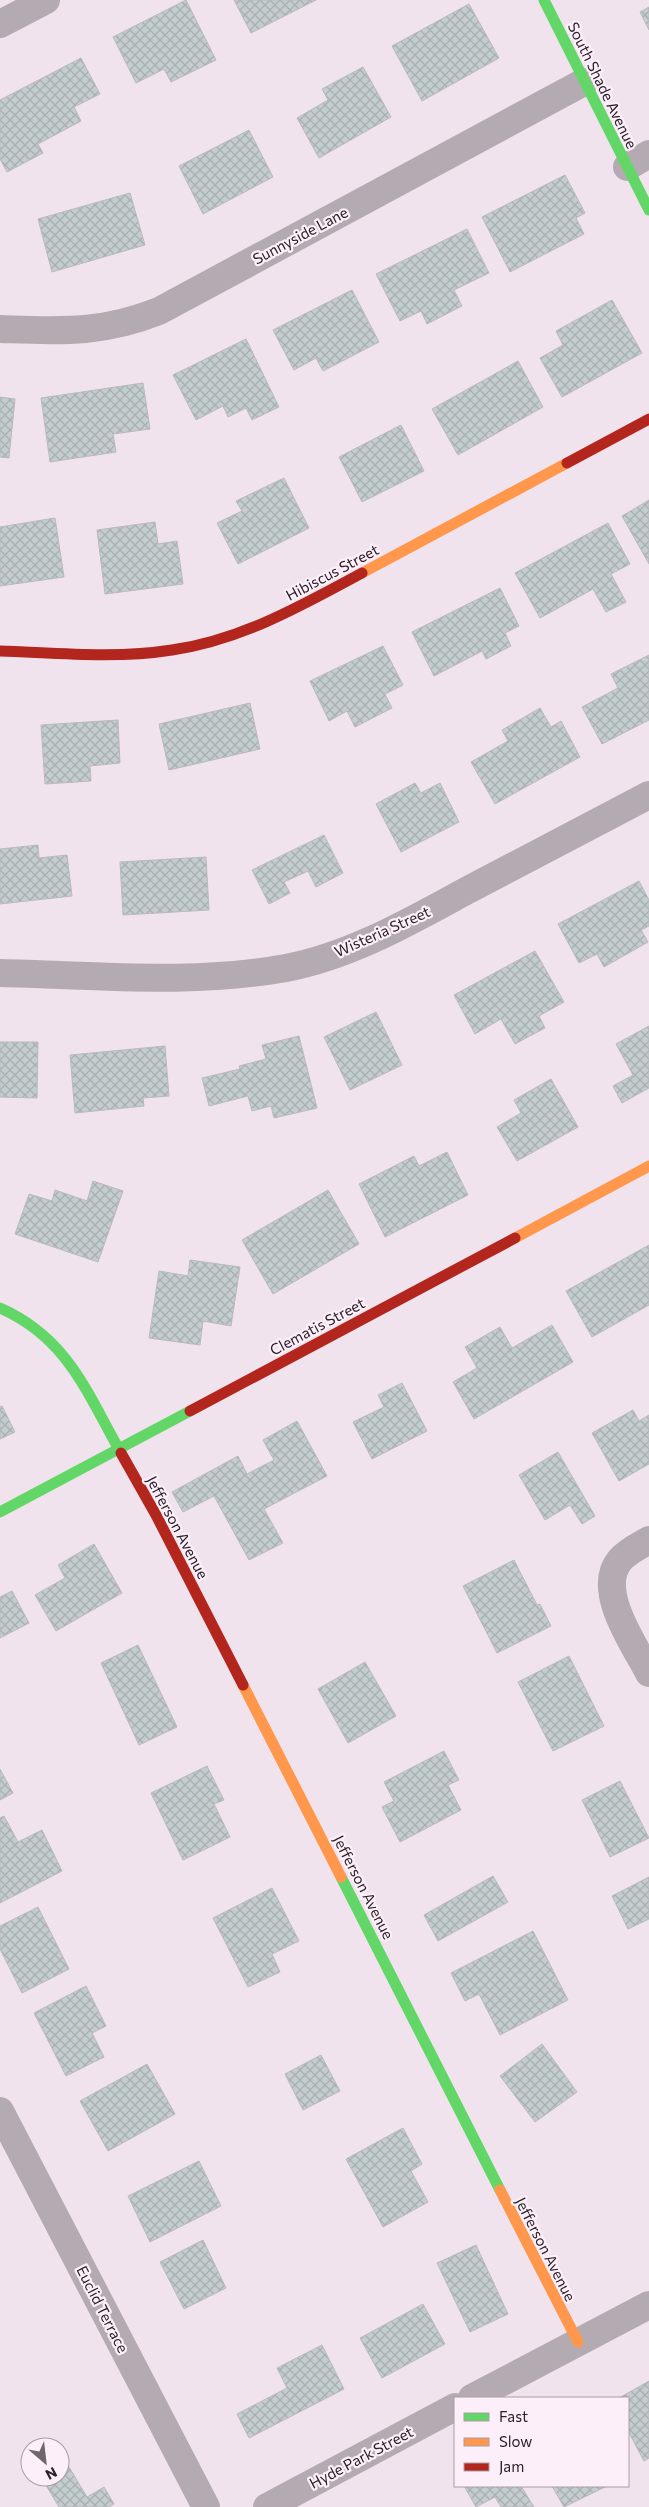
<svg xmlns="http://www.w3.org/2000/svg" width="649" height="2507" font-family="Commissioner,sans-serif">
  <style>
    .building { fill: url(#building-cross-hatch); stroke: #bababd }
    .lines { fill: none; stroke-linecap: round; stroke-linejoin: round }
    .street { stroke: #b4aab1; stroke-width: 28 }
    .fast { stroke: #63d668; stroke-width: 11 }
    .slow { stroke: #ff974d; stroke-width: 11 }
    .jam { stroke: #b3261e; stroke-width: 11 }
    .labels { text-anchor: middle; dominant-baseline: central; stroke-width: 4.5; stroke-linejoin: round; paint-order: stroke }
    .street-label { font-size: 15px; fill: #2a2228; stroke: #fceff9 }
  </style>
  <defs>
    <pattern id="building-cross-hatch" width="8" height="8" patternUnits="userSpaceOnUse" patternTransform="scale(1.25)"><rect width="8" height="8" fill="#c3ccce"/><path d="M0 0l8 8M0 8l8-8" fill="none" stroke="#a8afb1"/></pattern>
  </defs>
  <rect width="100%" height="100%" fill="#f0e3ed"/>
  <!-- building -->
  <path class="building" d="M186,0L216,60L171,82L164,69L136,83L113,37Z
    M234,0H316L251,33Z
    M469,4L499,58L422,101L392,46Z
    M649,7V30L640,12Z
    M81,58L100,94L74,107L81,121L38,144L43,153L7,172L0,159V100Z
    M363,67L391,117L319,158L297,118L328,100L322,89Z
    M249,130L273,177L203,214L179,166Z
    M565,175L585,213L576,218L584,234L510,272L482,217Z
    M130,193L145,245L52,272L38,219Z
    M467,229L489,273L454,290L462,306L427,324L421,311L400,321L376,274Z
    M352,290L379,342L323,371L316,358L294,370L273,330Z
    M612,300L642,353L562,397L540,358L563,345L556,331Z
    M246,339L279,407L252,420L246,408L228,417L223,406L196,420L173,375Z
    M518,361L543,407L458,455L432,409Z
    M143,383L150,429L113,434L116,452L50,462L41,398Z
    M0,397L15,399L9,458L0,457Z
    M401,425L424,471L362,502L339,457Z
    M284,478L309,528L238,564L217,523L242,511L236,501Z
    M649,500V564L622,516Z
    M55,518L64,577L0,586V527Z
    M155,522L158,544L177,541L183,584L105,594L97,530Z
    M608,523L630,564L611,574L626,602L606,612L593,589L540,618L515,573Z
    M500,588L519,626L505,633L511,646L486,659L482,651L434,676L412,632Z
    M383,646L403,685L385,694L392,708L355,727L347,711L329,721L310,681Z
    M649,655V720L602,744L582,707L618,688L611,674Z
    M250,703L260,749L169,770L159,724Z
    M540,708L551,727L561,721L580,757L495,804L471,762L508,741L502,730Z
    M118,720L120,763L90,766L91,781L45,784L41,725Z
    M415,783L421,793L440,783L459,822L401,852L376,804Z
    M324,835L343,873L316,887L308,871L284,882L290,893L269,904L252,870Z
    M38,845L39,858L67,855L72,896L0,904V849Z
    M206,857L209,910L123,915L120,862Z
    M639,881L649,900V926L641,930L648,942L604,967L597,954L579,963L558,924Z
    M535,951L564,1002L539,1016L545,1028L515,1044L501,1019L475,1034L454,995Z
    M376,1012L402,1065L350,1090L324,1037Z
    M649,1026V1088L622,1103L613,1086L633,1075L616,1044Z
    M299,1036L317,1108L274,1118L271,1106L252,1111L248,1096L209,1106L202,1078L240,1069L239,1066L266,1059L262,1045Z
    M0,1042H38L37,1098L0,1097Z
    M165,1046L169,1096L143,1098L144,1106L75,1113L70,1055Z
    M551,1079L578,1127L517,1161L497,1127L521,1113L514,1100Z
    M447,1152L468,1195L385,1237L359,1184L414,1156L419,1166Z
    M93,1181L123,1191L98,1262L15,1234L29,1194L52,1201L55,1190L87,1201Z
    M328,1190L359,1244L273,1294L242,1240Z
    M649,1245V1305L592,1337L566,1291Z
    M190,1260L240,1267L231,1326L203,1321L200,1345L149,1338L159,1271L188,1276Z
    M552,1325L573,1362L474,1419L453,1382L477,1368L465,1347L500,1327L512,1348Z
    M402,1383L427,1431L372,1459L353,1422L384,1407L378,1395Z
    M2,1406L15,1432L0,1439V1407Z
    M633,1410L639,1421L649,1415V1464L619,1481L592,1433Z
    M297,1421L327,1476L264,1509L283,1543L249,1560L214,1496L183,1512L172,1492L238,1456L247,1474L274,1460L263,1440Z
    M558,1452L595,1516L582,1524L570,1505L545,1520L519,1475Z
    M94,1544L122,1593L56,1631L35,1595L65,1578L58,1565Z
    M514,1560L537,1605L540,1604L551,1626L497,1653L463,1586Z
    M12,1591L29,1623L0,1638V1597Z
    M138,1645L177,1727L139,1745L101,1663Z
    M569,1656L604,1726L553,1751L518,1682Z
    M365,1662L396,1716L348,1743L318,1689Z
    M444,1751L459,1780L448,1785L461,1810L400,1842L382,1807L394,1801L384,1782Z
    M207,1766L224,1800L214,1804L230,1837L183,1860L151,1793Z
    M0,1769L13,1793L0,1800Z
    M620,1781L649,1838L610,1857L582,1800Z
    M4,1816L18,1842L42,1830L62,1871L0,1903V1818Z
    M493,1876L508,1902L438,1941L424,1915Z
    M649,1877V1919L628,1929L612,1896Z
    M272,1888L299,1941L272,1954L280,1972L248,1987L213,1918Z
    M38,1907L69,1969L22,1993L0,1949V1926Z
    M533,1931L568,2000L500,2035L479,1994L465,2001L451,1973Z
    M86,1986L106,2026L92,2033L104,2057L66,2076L34,2013Z
    M542,2044L577,2092L535,2122L500,2076Z
    M321,2055L340,2091L303,2110L285,2074Z
    M147,2064L175,2114L108,2151L80,2101Z
    M403,2128L422,2164L411,2171L428,2202L383,2227L346,2159Z
    M199,2161L221,2206L150,2242L128,2196Z
    M203,2240L226,2288L184,2309L160,2262Z
    M476,2245L508,2314L470,2332L437,2263Z
    M423,2304L445,2344L382,2378L360,2338Z
    M322,2345L344,2389L249,2438L237,2414L287,2388L277,2368Z
    M649,2381V2458L644,2461L628,2431V2398H619Z
    M60,2452L87,2497L104,2487L114,2504L109,2507H59L41,2477H60Z
    M464,2486H521L534,2507H501L495,2497L476,2507Z
    M552,2486H607L564,2507Z"/>
  <g class="lines">
    <!-- street -->
    <path class="street" d="M0,24L46,0
      M627,167L649,154
      M0,329C61,331 101,334 159,311L584,82
      M0,973C95,975 192,985 286,968C350,956 409,922 466,891C527,859 588,827 649,795
      M649,1540C639,1546 628,1551 620,1560C595,1590 634,1644 649,1673
      M0,2111L206,2507
      M472,2398L649,2305
      M267,2507L455,2407"/>
    <!-- fast -->
    <path class="fast" d="M544,0L649,210
      M0,1308C68,1338 87,1393 121,1453
      M0,1512L190,1411
      M341,1877L500,2190"/>
    <!-- slow -->
    <path class="slow" d="M362,573L567,463
      M515,1238L649,1166
      M243,1685L341,1877
      M500,2190L578,2342"/>
    <!-- jam -->
    <path class="jam" d="M567,463L649,419
      M0,651C57,653 115,659 172,650C241,640 301,606 362,573
      M190,1411L515,1238
      M121,1453L156,1515L243,1685"/>
  </g>
  <g class="labels">
    <!-- street labels -->
    <g class="street-label">
      <text transform="translate(603 85) rotate(64)">South Shade Avenue</text>
      <text transform="translate(300 235) rotate(-28)">Sunnyside Lane</text>
      <text transform="translate(332 572) rotate(-28)">Hibiscus Street</text>
      <text transform="translate(382 931) rotate(-24)">Wisteria Street</text>
      <text transform="translate(317 1326) rotate(-28)">Clematis Street</text>
      <text transform="translate(178 1527) rotate(62)">Jefferson Avenue</text>
      <text transform="translate(364 1887) rotate(63)">Jefferson Avenue</text>
      <text transform="translate(546 2249) rotate(63)">Jefferson Avenue</text>
      <text transform="translate(103 2309) rotate(63)">Euclid Terrace</text>
      <text transform="translate(361 2457) rotate(-28)">Hyde Park Street</text>
    </g>
  </g>
  <!-- legend -->
  <rect x="454" y="2397" width="175" height="90" fill="#fceff9" stroke="#a89da5"/>
  <rect x="464" y="2413" width="25" height="8" fill="#63d668" stroke="#a89da5"/>
  <text x="499" y="2422" font-size="15" fill="#2a2228">Fast</text>
  <rect x="464" y="2438" width="25" height="8" fill="#ff974d" stroke="#a89da5"/>
  <text x="499" y="2447" font-size="15" fill="#2a2228">Slow</text>
  <rect x="464" y="2463" width="25" height="8" fill="#b3261e" stroke="#a89da5"/>
  <text x="499" y="2472" font-size="15" fill="#2a2228">Jam</text>
  <!-- north arrow -->
  <g transform="translate(45 2462) rotate(152)"><circle r="24" fill="#fceff9" stroke="#a89da5"/>
  <path d="M0-4L9 19L0 12L-9 19Z" fill="#6f666d"/>
  <text y="-8" font-size="14" font-weight="bold" text-anchor="middle" fill="#2a2228">N</text>
  </g>
</svg>
